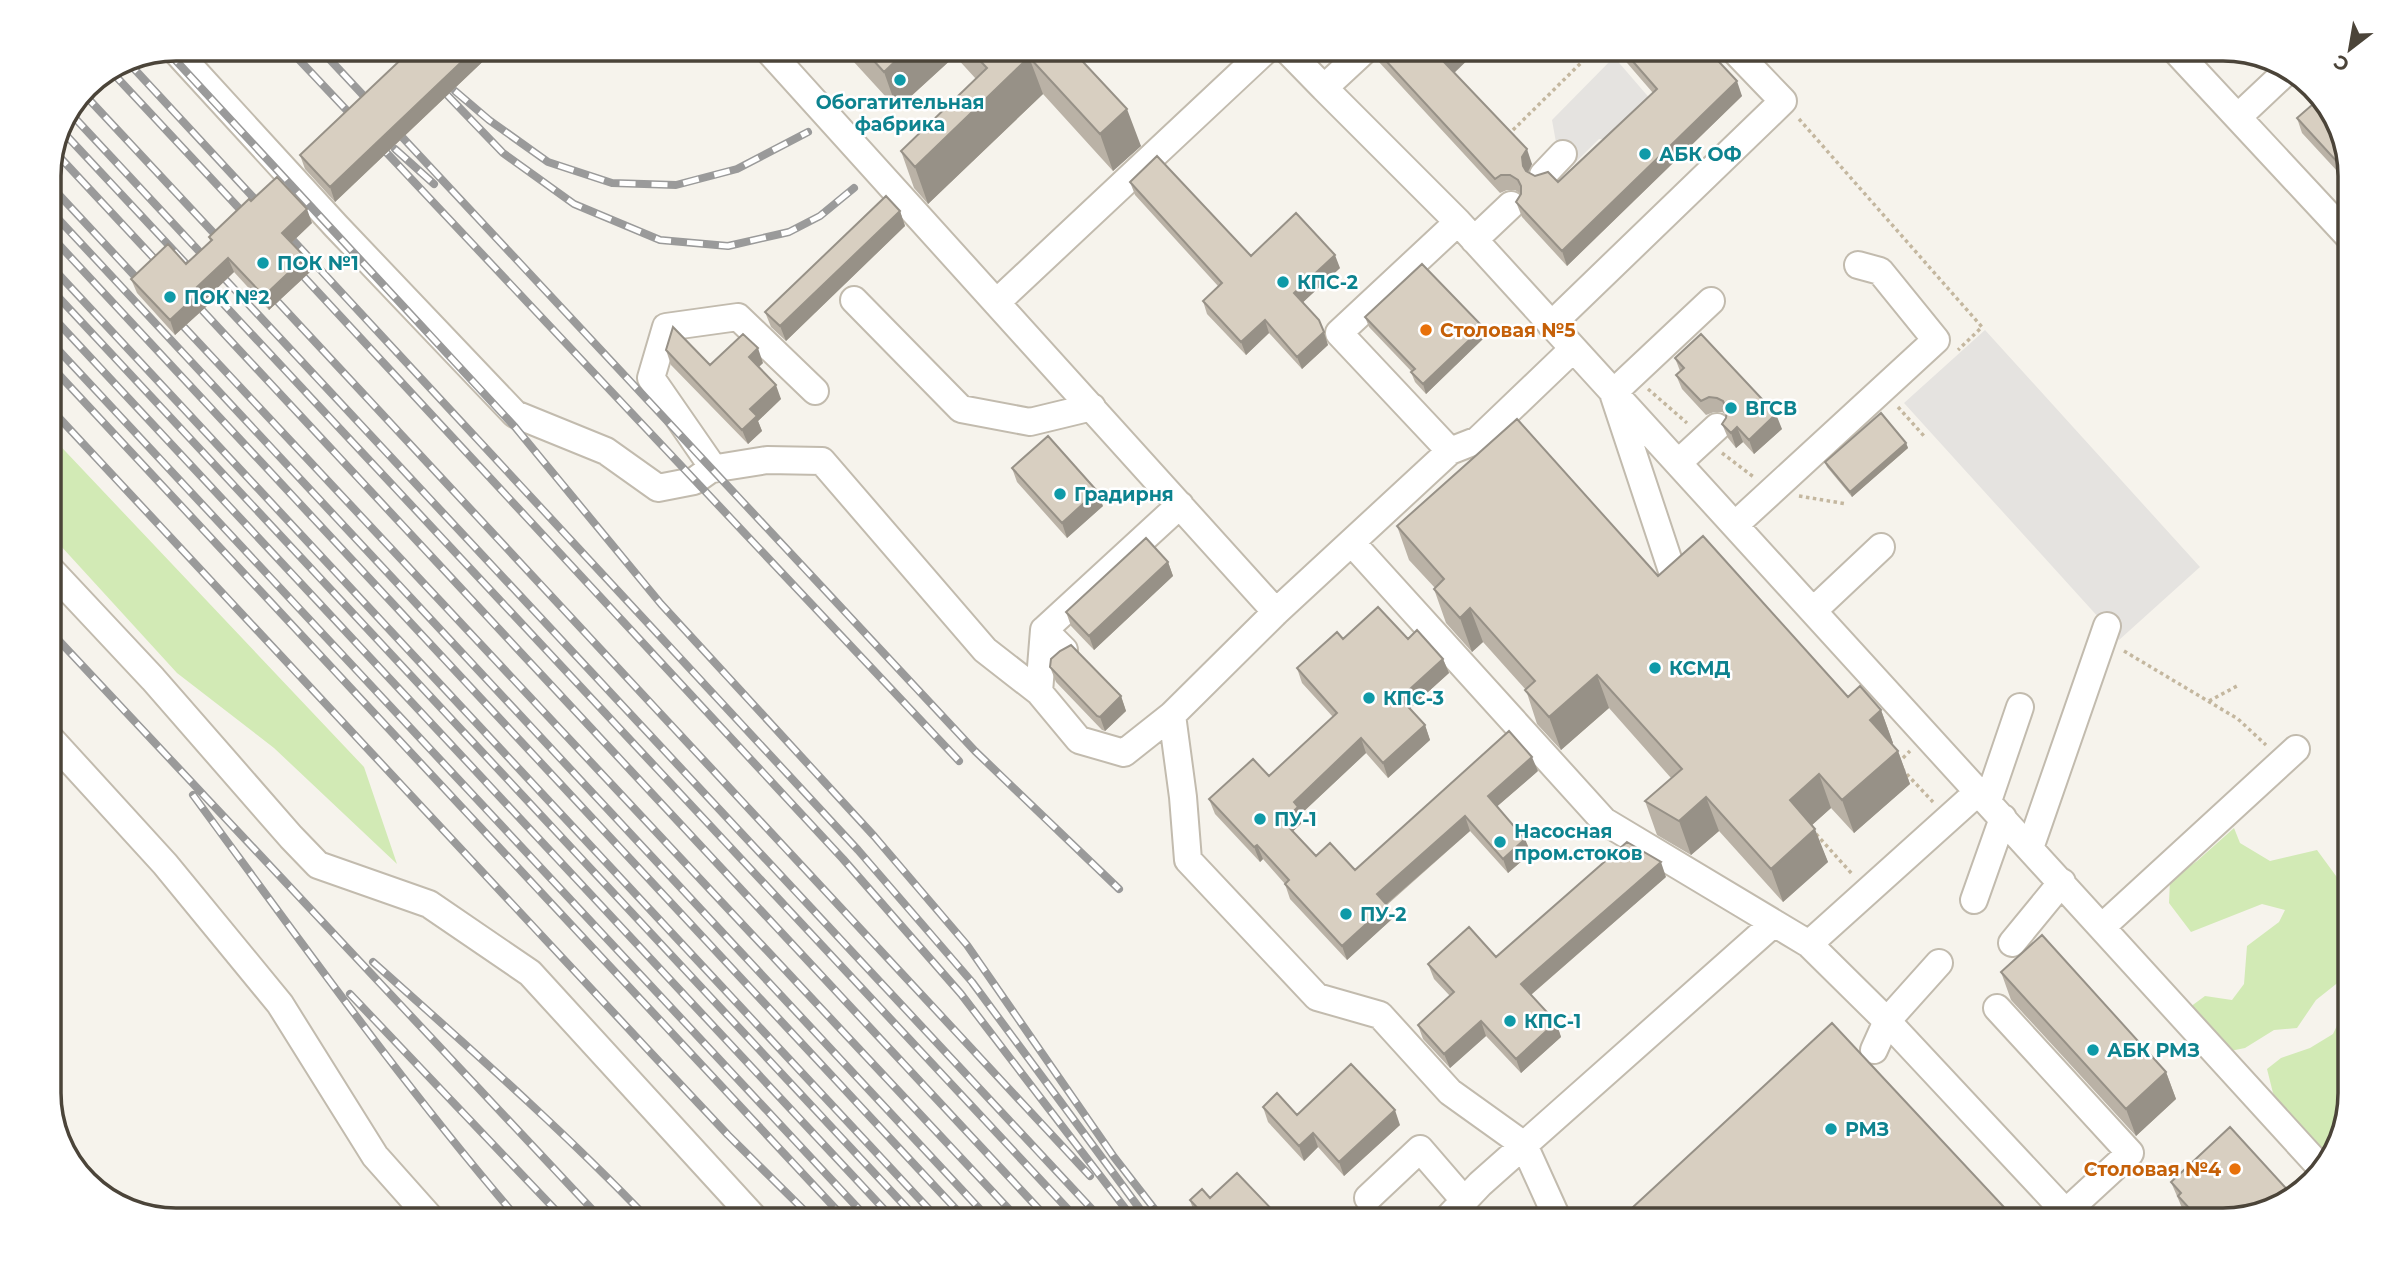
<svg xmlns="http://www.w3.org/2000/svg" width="2399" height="1269" font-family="Montserrat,sans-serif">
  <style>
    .green { fill: #d2eab5 }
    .parking { fill: #e5e3e0 }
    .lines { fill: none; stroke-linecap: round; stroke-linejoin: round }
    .minor-casing { stroke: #c2bbae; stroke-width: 30 }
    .path { stroke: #c4b79f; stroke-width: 3.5; stroke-dasharray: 3.5 3.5; stroke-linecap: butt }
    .minor { stroke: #fff; stroke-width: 26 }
    .rail-casing { stroke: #9a9a9a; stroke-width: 8 }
    .rail { stroke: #fff; stroke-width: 5; stroke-dasharray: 16; stroke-linecap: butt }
    .wall { fill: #bab2a6 }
    .shaded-wall { fill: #979187 }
    .building { fill: #d8cfc1; stroke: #979187; stroke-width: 2 }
    .culture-dot { fill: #0f9aa8; stroke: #fff; stroke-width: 2.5 }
    .food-dot { fill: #e8710a; stroke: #fff; stroke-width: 2.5 }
    .labels { text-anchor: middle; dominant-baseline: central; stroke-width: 5; stroke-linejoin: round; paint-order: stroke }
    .culture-label { font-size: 19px; font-weight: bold; fill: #0d838f; stroke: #fff; text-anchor: start }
    .food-label { font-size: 19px; font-weight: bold; fill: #c56008; stroke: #fff; text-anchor: start }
    .rim { fill: none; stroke: #4b4439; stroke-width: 3.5 }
  </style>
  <rect width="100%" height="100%" fill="#f6f3ec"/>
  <!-- green -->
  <path class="green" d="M49,434L364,767L397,864L274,748L177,673L49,533Z
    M2234,828L2240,843L2270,861L2317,850L2350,895V973L2316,1000L2297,1028L2274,1030L2245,1048L2225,1052L2190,1007L2205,996L2232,1000L2244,984L2247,946L2279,922L2285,910L2262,904L2191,932L2169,903L2170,880L2197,861Z
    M2350,999C2350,1038 2356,1128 2330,1158L2286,1112L2273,1093L2267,1069L2281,1058L2310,1048L2333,1034Z"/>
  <!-- parking -->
  <path class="parking" d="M1614,57L1652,101L1614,139H1599L1573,165L1557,148L1552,120Z
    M1985,330L2200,567L2119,640L1904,403Z"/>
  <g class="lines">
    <defs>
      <path id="minor" d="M174,49L336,226L515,414L606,451L658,488L694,481L711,469L767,460L822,461L985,650L1039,692
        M767,49L1276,612
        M1286,49L1324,88
        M1366,49L1324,88L1458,222L2321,1168
        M2174,49L2350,238
        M2238,117L2288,70
        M1543,175L1563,154
        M1474,240L1511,205
        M854,300L961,409L1030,422L1092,407
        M997,302L1267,49
        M1551,325L1783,101L1733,49
        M1450,451L1339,333L1458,222
        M1678,463L1717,427
        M714,469L651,378L666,327L738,317L815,391
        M1736,524L1936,340L1880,271L1858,265
        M1352,543L1604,821L1809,944L1979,791
        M49,568L153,679L291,837L318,865L429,904L530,973L756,1220
        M1676,583L1613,393L1711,301
        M1814,610L1881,547
        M1044,630L1039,692L1079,740L1124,753L1172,715L1276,612L1450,451L1478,440L1573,349
        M1064,650L1044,630L1180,505
        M1172,715L1183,797L1188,860L1317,997L1380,1015L1450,1092L1524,1145L1558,1220
        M49,737L165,864L280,1004L375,1156L432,1220
        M1988,801L2020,707
        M2030,848L2107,626
        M1974,900L2003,818
        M2102,927L2296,749
        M2012,943L2062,882
        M1809,944L1887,1021L2073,1220
        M1997,1008L2130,1153L2066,1212
        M1874,1050L1887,1021L1939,963
        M1368,1198L1420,1149L1464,1200
        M1446,1220L1480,1184L1524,1145L1774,923"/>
    </defs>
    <!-- minor casing -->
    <use href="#minor" class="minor-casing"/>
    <!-- path -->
    <path class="path" d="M1799,119L1982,327L1958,350
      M1508,135L1595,49
      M1648,389L1687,423
      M1898,407L1924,436
      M1722,453L1755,478
      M1799,496L1847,504
      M2124,651L2238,719L2266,745
      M2209,701L2237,686
      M1898,763L1910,751
      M1902,769L1933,802
      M1816,834L1853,875"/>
    <!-- minor -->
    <use href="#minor" class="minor"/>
    <defs>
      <path id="rail" d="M289,49L959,761
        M320,49L975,751L1119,889
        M403,49L503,153L574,204L660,240L728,246L789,232L820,216L854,188
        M167,51L515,427L661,604L874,836L967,945L1114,1157L1163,1220
        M126,60L858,850L972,982L1148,1220
        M110,70L249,219
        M455,91L489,120L548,162L612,183L676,185L737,169L808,132
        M83,93L223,243
        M73,116L1102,1220
        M65,134L1078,1220
        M395,149L434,184
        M56,153L163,268
        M49,184L144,286
        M49,209L990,1220
        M49,234L966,1220
        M49,264L939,1220
        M304,277L843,859L961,994L1134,1220
        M49,287L918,1220
        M278,302L1090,1176
        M202,310L1049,1220
        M49,313L894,1220
        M184,327L1019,1220
        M49,340L869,1220
        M49,364L846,1220
        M49,407L652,1054L728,1135L814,1220
        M49,630L602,1220
        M193,795C299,939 403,1085 519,1220
        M373,962C467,1046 562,1129 649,1220
        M350,994L565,1220"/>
    </defs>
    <!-- rail casing -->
    <use href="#rail" class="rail-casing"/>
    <!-- rail -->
    <use href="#rail" class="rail"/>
  </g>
  <!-- wall -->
  <path class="wall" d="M412,49H496L335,202L305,169L300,155Z
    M842,49H1089L1080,58L1141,146L1113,171L1043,94L928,204L914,188L901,151L976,79L955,56L897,109Z
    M1373,49H1479L1454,72L1532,164L1528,172L1535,176L1558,182L1653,93L1615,49H1707L1742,96L1567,266L1522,217L1516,202L1521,194L1515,190H1507L1500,193L1378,61Z
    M2297,118L2350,168V185L2302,133Z
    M1130,182L1251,256L1340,268L1303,302L1328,345L1302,369L1269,333L1246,355L1207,314L1203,301L1218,286L1135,195Z
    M251,201L312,223L291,243L310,272L269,310L234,272L205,300L207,306L175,335L137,293L131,279L186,264L210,241L209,237Z
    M900,211L905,226L786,341L771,327L765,312Z
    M1365,317L1483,327L1486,336L1426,394L1415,382L1411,372H1412L1369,327Z
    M666,350L710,365L763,363L759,367L781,399L758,421L762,431L748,444L671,365Z
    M1675,358L1782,429L1754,454L1743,442L1736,448L1728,438L1722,424L1726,418L1727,415L1722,412H1714L1706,415L1682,389L1676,375L1680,371Z
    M1906,443L1908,448L1852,497L1827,467L1825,462Z
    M1012,468L1103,506L1067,538L1017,482Z
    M1397,526L1658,576L1848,697L1881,710L1893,743L1892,744L1898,751L1910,784L1854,833L1831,808L1812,825L1828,862L1783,902L1719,831L1691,855L1657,835L1645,801L1671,778L1609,708L1561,750L1537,724L1526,690L1483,642L1472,652L1446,623L1434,589L1435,588L1409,560Z
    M1168,562L1173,576L1094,650L1071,626L1066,612Z
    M1343,639H1408L1443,659L1449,673L1410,708L1425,725L1430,740L1388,778L1366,753L1301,814L1304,821L1292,832L1316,856L1355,870L1538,771L1497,806L1531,853L1508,873L1470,831L1387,905L1392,919L1347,960L1290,899L1285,884L1263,859L1260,862L1215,814L1209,799L1269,776L1333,717L1302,683L1297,668Z
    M1050,667L1121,696L1126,711L1105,731L1102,730L1056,682Z
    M2350,726V757L2347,754L2340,735Z
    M1666,877L1531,995L1556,1022L1561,1037L1521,1073L1486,1036L1450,1068L1423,1039L1418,1025L1450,996L1434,979L1428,964L1496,957Z
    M2001,972L2166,1072L2176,1099L2136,1136L2011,1000Z
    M1263,1107L1297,1115L1400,1125L1344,1176L1318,1147L1304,1161L1268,1122Z
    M2171,1182L2223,1220H2189L2185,1215Z
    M1210,1198L1279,1217L1280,1220H1200L1195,1215L1190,1200Z"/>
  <!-- shaded-wall -->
  <path class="shaded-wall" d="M475,49H496L335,202L330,187Z
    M908,49H952L955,56L897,109L884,72Z
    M1062,49H1089L1069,69Z
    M1458,49H1479L1450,77L1444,62Z
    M1029,57L1043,94L928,204L915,167Z
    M1737,81L1742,96L1567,266L1562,251Z
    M1127,109L1141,146L1113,171L1100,134Z
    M1527,149L1532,164L1528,172V180L1523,166L1522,157Z
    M307,209L312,223L287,247L282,233Z
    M900,211L905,226L786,341L780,326Z
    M1335,255L1340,268L1299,306L1294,293Z
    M305,257L310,272L269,310L264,296Z
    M228,258L234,272L205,300L207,306L175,335L170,320L197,287Z
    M1265,320L1269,333L1246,355L1241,342Z
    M1483,327L1486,336L1426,394L1423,384Z
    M1324,332L1328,345L1302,369L1297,357Z
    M758,348L763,363L754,371L749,357Z
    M776,385L781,399L758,421L762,431L748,444L742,430L750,409Z
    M1776,414L1782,429L1754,454L1749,440Z
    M1737,427L1743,442L1736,448L1731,433Z
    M1906,443L1908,448L1852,497L1850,492Z
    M1097,491L1103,506L1067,538L1062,523Z
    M1168,562L1173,576L1094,650L1089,636Z
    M1470,608L1483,642L1472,652L1460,618Z
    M1443,659L1449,673L1406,712L1400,698Z
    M1597,675L1609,708L1561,750L1549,717Z
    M1121,696L1126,711L1105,731L1100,717Z
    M1881,710L1893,743L1882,753L1870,720Z
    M1425,725L1430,740L1388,778L1383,763Z
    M1361,738L1366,753L1301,814L1304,821L1288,836L1283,821L1294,802Z
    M1898,751L1910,784L1854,833L1842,800Z
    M1532,757L1538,771L1493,810L1488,796Z
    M1819,774L1831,808L1802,834L1790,800Z
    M1706,797L1719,831L1691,855L1679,821Z
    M1465,816L1470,831L1382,908L1377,894Z
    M1815,829L1828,862L1783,902L1771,869Z
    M1525,839L1531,853L1508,873L1503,859Z
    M1257,845L1263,859L1260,862L1254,847Z
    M1661,862L1666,877L1526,999L1521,984Z
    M1387,905L1392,919L1347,960L1342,946Z
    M1481,1021L1486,1036L1450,1068L1444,1054Z
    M1556,1022L1561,1037L1521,1073L1516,1059Z
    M2166,1072L2176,1099L2136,1136L2126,1109Z
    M1395,1110L1400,1125L1344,1176L1339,1162Z
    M1313,1133L1318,1147L1304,1161L1299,1146Z"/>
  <!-- building -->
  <path class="building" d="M412,49H475L330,187L300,155Z
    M863,49H908L884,72Z
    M969,49H1071L1127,109L1100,134L1029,57L915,167L901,151L987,68Z
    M1375,49H1458L1444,62L1527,149L1522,157L1523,166L1526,171L1535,176L1548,172L1558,182L1657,89L1622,49H1707L1737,81L1562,251L1516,202L1521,194V186L1518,180L1510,175H1501L1495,179Z
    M2320,98L2329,106L2350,168V176L2297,118Z
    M1157,156L1251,256L1296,213L1335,255L1294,293L1319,320L1324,332L1297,357L1265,320L1241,342L1203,301L1222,283L1130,182Z
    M277,177L307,209L282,233L305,257L264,296L228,258L197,287L201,291L170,320L131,279L168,244L186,264L212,240L209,237L249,199L251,201Z
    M886,196L900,211L780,326L765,312Z
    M1422,264L1483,327L1423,384L1411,372L1415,369L1365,317Z
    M673,327L710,365L743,334L758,348L749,357L776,385L750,409L757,416L742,430L666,350Z
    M1701,334L1776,414L1749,440L1737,427L1731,433L1722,424L1726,418L1727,410L1723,401L1717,398L1709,397L1701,401L1676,375L1684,368L1675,358Z
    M1881,413L1906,443L1850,492L1825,462Z
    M1517,419L1658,576L1703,536L1848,697L1860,686L1881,710L1870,720L1898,751L1842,800L1819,774L1790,800L1815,829L1771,869L1706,797L1679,821L1645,801L1682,769L1597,675L1549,717L1525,690L1535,681L1470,608L1460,618L1434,589L1444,579L1397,526Z
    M1048,436L1097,491L1062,523L1012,468Z
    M1146,538L1168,562L1089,636L1066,612Z
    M1378,607L1408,639L1417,630L1443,659L1400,698L1425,725L1383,763L1361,738L1294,802L1298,807L1283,821L1316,856L1330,843L1355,870L1509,731L1532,757L1488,796L1525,839L1503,859L1465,816L1377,894L1387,905L1342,946L1285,884L1289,880L1257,845L1254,847L1209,799L1253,759L1269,776L1337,713L1297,668L1337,632L1343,639Z
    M1071,645L1121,696L1100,717L1097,716L1050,667L1051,659L1060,651Z
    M2350,726V745L2340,735Z
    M1627,842L1661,862L1521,984L1556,1022L1516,1059L1481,1021L1444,1054L1418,1025L1454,992L1428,964L1469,927L1496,957Z
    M2042,935L2166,1072L2126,1109L2001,972Z
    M1832,1023L2016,1220H1619Z
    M1351,1064L1395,1110L1339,1162L1313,1133L1299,1146L1263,1107L1277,1093L1297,1115Z
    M2230,1127L2294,1197L2293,1199L2223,1220H2200L2178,1196L2181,1193L2171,1182Z
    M1237,1173L1279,1217L1276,1220H1201L1205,1216L1190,1200L1202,1189L1210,1198Z"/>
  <!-- markers -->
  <g class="culture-dot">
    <circle cx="900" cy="80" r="7"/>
    <circle cx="1645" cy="154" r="7"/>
    <circle cx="263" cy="263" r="7"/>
    <circle cx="1283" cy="282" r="7"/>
    <circle cx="170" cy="297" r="7"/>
    <circle cx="1731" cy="408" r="7"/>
    <circle cx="1060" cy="494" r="7"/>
    <circle cx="1655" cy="668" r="7"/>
    <circle cx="1369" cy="698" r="7"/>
    <circle cx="1260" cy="819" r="7"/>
    <circle cx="1500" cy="842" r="7"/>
    <circle cx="1346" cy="914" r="7"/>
    <circle cx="1510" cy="1021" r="7"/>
    <circle cx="2093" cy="1050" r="7"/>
    <circle cx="1831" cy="1129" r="7"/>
  </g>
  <g class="food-dot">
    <circle cx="1426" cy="330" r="7"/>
    <circle cx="2235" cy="1169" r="7"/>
  </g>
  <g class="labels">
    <!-- culture labels -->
    <g class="culture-label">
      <text x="900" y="102" text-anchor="middle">Обогатительная<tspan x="900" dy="22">фабрика</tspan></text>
      <text x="1659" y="154">АБК ОФ</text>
      <text x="277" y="263">ПОК №1</text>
      <text x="1297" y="282">КПС-2</text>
      <text x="184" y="297">ПОК №2</text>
      <text x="1745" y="408">ВГСВ</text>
      <text x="1074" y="494">Градирня</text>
      <text x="1669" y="668">КСМД</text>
      <text x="1383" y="698">КПС-3</text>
      <text x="1274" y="819">ПУ-1</text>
      <text x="1514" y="831">Насосная<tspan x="1514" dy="22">пром.стоков</tspan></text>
      <text x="1360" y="914">ПУ-2</text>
      <text x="1524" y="1021">КПС-1</text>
      <text x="2107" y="1050">АБК РМЗ</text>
      <text x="1845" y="1129">РМЗ</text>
    </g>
    <!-- food labels -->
    <g class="food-label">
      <text x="1440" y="330">Столовая №5</text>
      <text x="2221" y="1169" text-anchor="end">Столовая №4</text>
    </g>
  </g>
  <!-- crop -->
  <path d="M0 0H2399V1269H0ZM176 61H2223A115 115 0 0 1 2338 176V1093A115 115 0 0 1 2223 1208H176A115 115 0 0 1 61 1093V176A115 115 0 0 1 176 61Z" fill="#fff" fill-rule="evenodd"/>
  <path class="rim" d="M176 61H2223A115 115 0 0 1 2338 176V1093A115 115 0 0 1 2223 1208H176A115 115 0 0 1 61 1093V176A115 115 0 0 1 176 61Z"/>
  <!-- north arrow -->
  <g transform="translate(2350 49) rotate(211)" stroke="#ffffff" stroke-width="5" paint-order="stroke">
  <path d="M0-5L12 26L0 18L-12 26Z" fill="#4b4439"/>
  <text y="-10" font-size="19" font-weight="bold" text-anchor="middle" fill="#4b4439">С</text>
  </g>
</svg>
